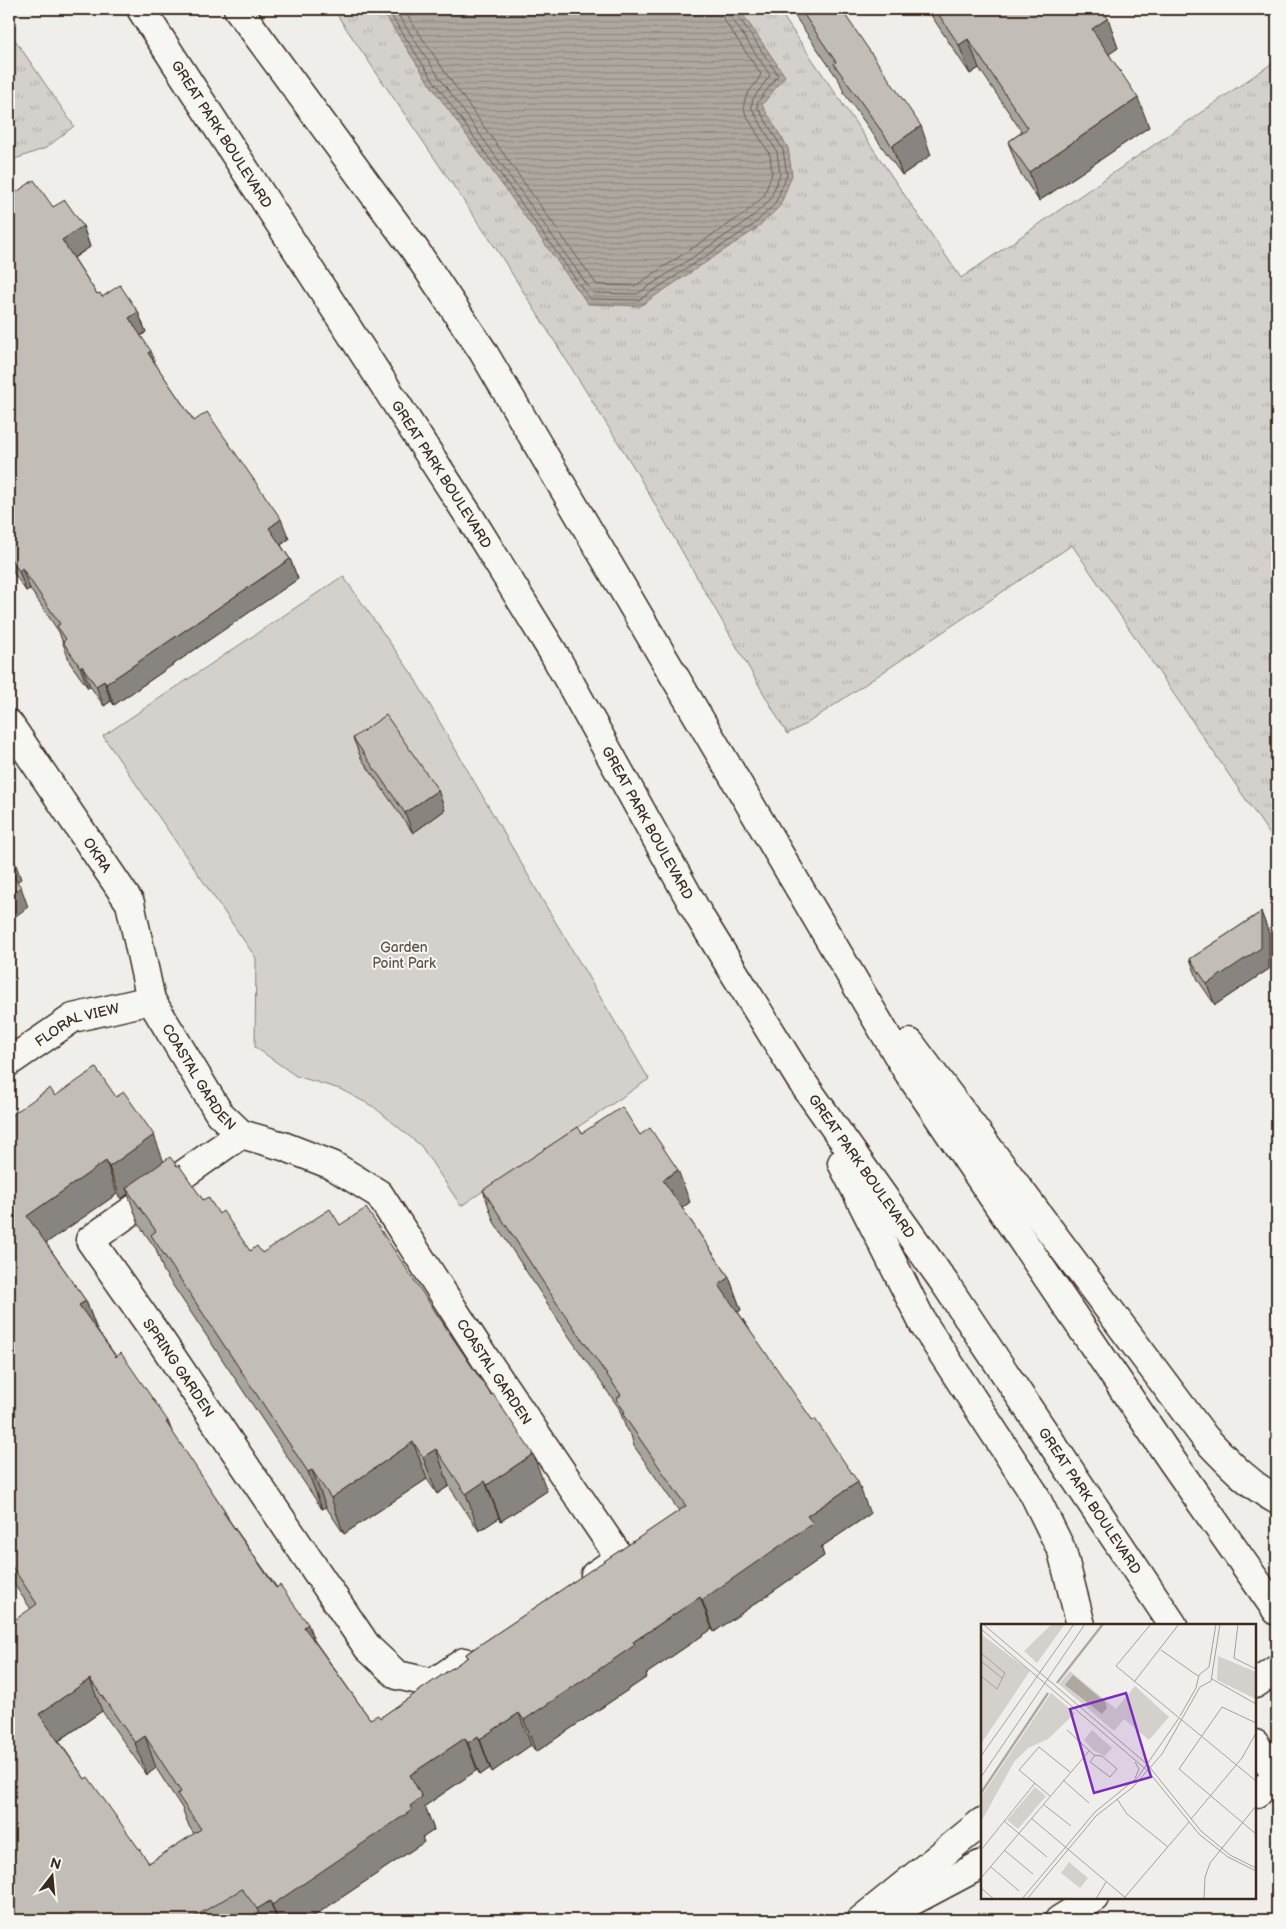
<svg xmlns="http://www.w3.org/2000/svg" width="1286" height="1929" font-family="'Balsamiq Sans',sans-serif">
  <style>
    .grass { fill: url(#grass-tufts); stroke: #887e75 }
    .park { fill: #d4d1cc; stroke: #887e75 }
    .water { fill: url(#water-rules); stroke: #81766d }
    .lines { fill: none; stroke-linecap: round; stroke-linejoin: round }
    .shore { stroke: #695c52; stroke-width: 1 }
    .minor-casing { stroke: #3b2a1e; stroke-width: 31 }
    .secondary-casing { stroke: #3b2a1e; stroke-width: 31 }
    .minor { stroke: #f6f6f2; stroke-width: 28 }
    .secondary { stroke: #f6f6f2; stroke-width: 28 }
    .wall { fill: #a7a39d; stroke: #3b2a1e; fill-rule: evenodd }
    .shaded-wall { fill: #888480; stroke: #3b2a1e }
    .building { fill: #c2bdb7; stroke: #3b2a1e; fill-rule: evenodd }
    .labels { text-anchor: middle; dominant-baseline: central; stroke-width: 4; stroke-linejoin: round; paint-order: stroke }
    .street-label { font-size: 14px; fill: #3b2a1e; stroke: #f6f6f2 }
    .park-label { font-size: 14px; fill: #61544a; stroke: #f6f6f2 }
    .inset-river { fill: none; stroke: #afa8a1; stroke-width: 2.5 }
    .inset-road { fill: none; stroke: #a7a098; stroke-width: 1 }
    .view { fill: #7b2cbf; fill-opacity: 0.15; stroke: #7b2cbf; stroke-width: 2.5 }
    .inset-edge { fill: none; stroke: #3b2a1e; stroke-width: 2.5 }
  </style>
  <defs>
    <pattern id="grass-tufts" width="24" height="20" patternUnits="userSpaceOnUse" patternTransform="scale(1.25)"><rect width="24" height="20" fill="#d4d1cc"/><path d="M3 7l-1-3M5 7V3M7 7l1-3M15 17l-1-3M17 17v-4M19 17l1-3" fill="none" stroke="#b7b4af"/></pattern>
    <pattern id="water-rules" width="6" height="5" patternUnits="userSpaceOnUse" patternTransform="scale(1.25)"><rect width="6" height="5" fill="#afa8a1"/><path d="M0 2.5h6" fill="none" stroke="#908983"/></pattern>
  </defs>
  <rect width="100%" height="100%" fill="#efeeea"/>
  <filter id="ink" filterUnits="userSpaceOnUse"><feTurbulence type="fractalNoise" baseFrequency=".02" numOctaves="2"/><feDisplacementMap in="SourceGraphic" scale="10" xChannelSelector="R" yChannelSelector="G"/><feConvolveMatrix kernelMatrix="1 2 1 2 8 2 1 2 1" color-interpolation-filters="sRGB"/></filter>
  <g filter="url(#ink)">
    <!-- grass -->
    <path class="grass" d="M333,9H778L961,278L1277,60V845L1072,545L806,724L787,734L633,466L499,253Z
      M9,31L74,126L46,148L9,161Z"/>
    <!-- park -->
    <path class="park" d="M343,576L412,674L543,901L649,1079L461,1206L421,1146L374,1107L340,1089L296,1076L255,1047L256,958L103,736Z"/>
    <!-- water -->
    <path class="water" d="M381,9H739L785,76L762,105L788,148L792,175L780,206L756,229L640,306L588,304L429,83Z"/>
    <g class="lines">
      <!-- shore -->
      <path class="shore" d="M387,9L433,80L590,299L639,300L753,225L775,204L787,175L783,150L757,106L758,102L778,75L736,13L735,9
        M394,9L439,77L593,293L637,294L749,220L770,200L780,174L777,152L751,107L753,99L770,75L731,17L729,9
        M403,9L445,72L597,285L635,286L744,214L764,196L772,173L770,155L746,115C738,96 755,89 761,74L724,20L721,9"/>
      <defs>
        <g id="minor">
          <path id="s1" d="M9,724L130,903L151,1000L219,1113L241,1134L283,1146L332,1165L379,1194L486,1360L620,1558L595,1575"/>
          <path id="s2" d="M9,1062L73,1018L151,1000"/>
          <path id="s3" d="M241,1134L90,1240L161,1341L368,1648L397,1675L433,1683L464,1662"/>
        </g>
        <g id="secondary">
          <path id="s4" d="M141,9L471,519L553,652L701,919L800,1079L946,1285L1173,1625"/>
          <path d="M238,9L415,250L482,350L906,1069L1170,1458L1277,1611"/>
          <path d="M910,1043L1205,1438C1229,1463 1247,1483 1277,1500"/>
          <path d="M842,1163L924,1325L1033,1492L1062,1551L1081,1625"/>
          <path d="M1255,1684L1277,1669"/>
          <path d="M1255,1744L1277,1776"/>
          <path d="M1255,1794L1277,1779"/>
          <path d="M886,1915L982,1864"/>
          <path d="M861,1920L982,1822"/>
          <path d="M1059,1920L1094,1898"/>
        </g>
      </defs>
      <!-- minor casing -->
      <use href="#minor" class="minor-casing"/>
      <!-- secondary casing -->
      <use href="#secondary" class="secondary-casing"/>
      <!-- minor -->
      <use href="#minor" class="minor"/>
      <!-- secondary -->
      <use href="#secondary" class="secondary"/>
    </g>
    <!-- wall -->
    <path class="wall" d="M790,9H841L931,155L902,175L844,93L840,82Z
      M927,9H1101L1118,48L1109,54L1149,127L1039,201L1019,171L1008,142L1022,132L979,68L970,74Z
      M9,185L15,193L53,207L83,226L90,247L74,258L97,294L138,312L146,332L141,336L156,365L194,421L289,539L281,545L290,559L298,579L114,705L111,701L104,706L90,686L88,688L70,663L59,632L30,589L26,591L9,566Z
      M353,738L445,810L413,833L361,758Z
      M1261,912L1269,933V969L1215,1005L1198,980L1190,959Z
      M55,1096L116,1097L163,1161L177,1166L203,1200L219,1214L250,1251L262,1253L340,1225L547,1491L501,1521L499,1518L479,1531L449,1486L437,1494L427,1479L344,1534L326,1507L322,1509L164,1272L156,1249L139,1225L128,1194L121,1199L117,1194L46,1243L86,1301L97,1330L171,1431L225,1511L229,1520L370,1719L380,1718L467,1658L466,1654L679,1511L634,1446L631,1435L627,1431L619,1408L568,1335L494,1222L483,1190L582,1133L640,1135L690,1202L682,1208L729,1277L741,1310L738,1312L870,1514L821,1547L824,1556L714,1632L712,1629L646,1674L647,1677L536,1752L531,1745L492,1772L490,1768L480,1775L477,1770L425,1806L434,1830L422,1838L424,1842L308,1920H9L31,1609L9,1577V1117ZM102,1711L147,1775L156,1768L182,1808L189,1826L194,1834L149,1863L85,1779L59,1741Z"/>
    <!-- shaded-wall -->
    <path class="shaded-wall" d="M1108,18L1118,48L1103,58L1092,29Z
      M968,39L979,68L970,74L959,45Z
      M1138,98L1149,127L1039,201L1029,172Z
      M921,126L931,155L902,175L892,146Z
      M83,226L90,247L70,260L62,240Z
      M138,312L146,332L136,339L129,318Z
      M151,351L158,372L148,353Z
      M281,519L289,539L276,548L269,528Z
      M290,559L298,579L114,705L106,684Z
      M22,568L30,589L26,591L19,571Z
      M82,666L90,686L88,688L80,667Z
      M104,681L111,701L104,706L96,686Z
      M438,790L445,810L413,833L405,813Z
      M14,859L21,879L12,885L9,876V862Z
      M21,887L28,907L9,921V895Z
      M1261,912L1269,933V969L1215,1005L1207,984Z
      M154,1135L166,1168L126,1188L128,1194L121,1199L109,1167Z
      M106,1161L117,1194L39,1248L27,1216Z
      M678,1170L690,1202L675,1213L663,1180Z
      M729,1277L741,1310L730,1318L719,1285Z
      M86,1301L98,1333L79,1305Z
      M168,1421L180,1453L166,1422Z
      M413,1442L427,1479L344,1534L331,1498Z
      M436,1449L449,1486L437,1494L423,1457Z
      M533,1454L547,1491L501,1521L487,1485Z
      M312,1470L326,1507L322,1509L308,1472Z
      M485,1481L499,1518L479,1531L466,1494Z
      M858,1482L870,1514L821,1547L824,1556L714,1632L702,1600L807,1516Z
      M700,1597L712,1629L646,1674L647,1677L536,1752L524,1720L633,1642Z
      M308,1624L320,1656L304,1627Z
      M90,1679L102,1711L51,1746L39,1714Z
      M519,1713L531,1745L492,1772L480,1739Z
      M145,1736L156,1768L147,1775L135,1743Z
      M478,1736L490,1768L480,1775L468,1743Z
      M465,1738L477,1770L425,1806L434,1830L422,1838L424,1842L308,1920H278L272,1905L410,1806V1775Z
      M270,1901L277,1920H261L257,1909Z"/>
    <!-- building -->
    <path class="building" d="M800,9H841L921,126L892,146L834,64L836,62Z
      M935,9H1101L1108,18L1092,29L1138,98L1029,172L1008,142L1028,128L968,39L959,45Z
      M34,180L53,207L65,200L83,226L62,240L97,294L100,293L102,297L120,285L138,312L129,318L151,351L148,353L194,421L207,412L281,519L269,528L290,559L106,684L104,681L96,686L82,666L80,667L63,642L66,639L57,626L60,624L22,568L19,571L9,556V185L15,193Z
      M386,715L438,790L405,813L353,738Z
      M9,851L14,859L9,862Z
      M9,871L21,887L9,895Z
      M1261,912V948L1207,984L1190,959Z
      M96,1068L116,1097L124,1092L154,1135L109,1167L106,1161L27,1216L86,1301L79,1305L116,1357L121,1353L168,1421L166,1422L225,1511L223,1512L276,1588L280,1585L308,1624L304,1627L370,1719L378,1715L380,1718L468,1657L466,1654L686,1506L622,1413L625,1412L616,1399L621,1395L556,1302L483,1190L578,1127L582,1133L622,1107L640,1135L650,1128L678,1170L663,1180L729,1277L719,1285L813,1421L815,1419L858,1482L807,1516L813,1523L702,1600L700,1597L633,1642L635,1645L524,1720L519,1713L480,1739L478,1736L468,1743L465,1738L410,1775L422,1797L410,1806L412,1810L272,1905L270,1901L257,1909L242,1889L189,1920H9V1624L37,1604L9,1562V1117L50,1088L55,1096ZM90,1679L135,1743L145,1736L181,1792L177,1794L201,1829L149,1863L88,1777L85,1779L39,1714Z
      M170,1157L177,1166L179,1165L203,1200L208,1197L219,1214L223,1211L250,1251L257,1246L262,1253L330,1209L340,1225L366,1208L491,1395L493,1394L533,1454L487,1485L485,1481L466,1494L436,1449L423,1457L413,1442L331,1498L312,1470L308,1472L151,1235L156,1231L126,1188Z"/>
  </g>
  <g class="labels">
    <!-- street labels -->
    <g class="street-label">
      <text stroke="none"><textPath href="#s4" startOffset="149">GREAT PARK BOULEVARD</textPath></text>
      <text stroke="none"><textPath href="#s4" startOffset="554">GREAT PARK BOULEVARD</textPath></text>
      <text stroke="none"><textPath href="#s4" startOffset="959">GREAT PARK BOULEVARD</textPath></text>
      <text stroke="none"><textPath href="#s1" startOffset="158">OKRA</textPath></text>
      <text stroke="none"><textPath href="#s2" startOffset="79">FLORAL VIEW</textPath></text>
      <text stroke="none"><textPath href="#s1" startOffset="406">COASTAL GARDEN</textPath></text>
      <text stroke="none"><textPath href="#s4" startOffset="1364">GREAT PARK BOULEVARD</textPath></text>
      <text stroke="none"><textPath href="#s3" startOffset="340">SPRING GARDEN</textPath></text>
      <text stroke="none"><textPath href="#s1" startOffset="841">COASTAL GARDEN</textPath></text>
      <text stroke="none"><textPath href="#s4" startOffset="1769">GREAT PARK BOULEVARD</textPath></text>
    </g>
    <!-- park labels -->
    <g class="park-label">
      <text x="404" y="947">Garden<tspan x="404" dy="16">Point Park</tspan></text>
    </g>
  </g>
  <!-- overview -->
  <g transform="translate(981 1624)">
    <rect width="275" height="275" fill="#efeeea"/>
    <path d="M71,0H84L56,39L43,27ZM0,10L49,47L0,120ZM89,47L135,85L154,62L188,93L168,116L143,95L133,107L78,60ZM70,69L94,89L67,115L47,124L33,138L0,198V173Z" fill="#d4d1cc"/>
    <path d="M237,32L275,48V75L236,56ZM111,106L131,124L124,132L113,127L103,116ZM54,163L65,172L37,205L26,196ZM88,238L107,254L99,264L80,249Z" fill="#d4d1cc"/>
    <path d="M92,51L124,78L126,84L121,90L84,61Z" fill="#afa8a1"/>
    <path class="inset-river" d="M76,59L122,0M0,169L67,69"/>
    <path class="inset-road" d="M2,0L167,141L220,207L249,231L275,244M170,0L135,42L275,157M257,0L253,34L275,45M0,5L167,147L218,210L247,233L275,247M180,26L217,52M0,29L24,49L16,65L0,52M0,37L21,54M231,55L275,80M153,58L198,0M199,92L215,64L218,51L228,43L235,0M275,99L241,83L198,145L275,210M86,106L113,131L121,132L136,145L129,153L109,138L114,131M0,132L93,0M154,138L158,145L154,154M0,153L104,0M82,156L108,179M69,172L38,146L58,123L89,148M136,175L146,190L187,223M62,180L90,202M50,194L146,275M210,195L261,134L275,109M23,197L66,233M0,226L54,159M23,226L52,250M10,243L38,267M0,254L108,127M0,264L13,275M144,273L208,198M41,275L114,188L157,153L198,94M46,275L115,192L152,163L181,130L219,63L230,57L239,0M115,275L125,258M223,275L224,253L229,239L275,182"/>
    <path class="view" d="M145,69L170,153L113,169L89,85Z"/>
    <rect width="275" height="275" class="inset-edge"/>
  </g>
  <!-- margin -->
  <rect width="1286" height="1929" fill="none" stroke="#f6f6f2" stroke-width="30"/>
  <rect x="15" y="15" width="1256" height="1899" fill="none" stroke="#3b2a1e" stroke-width="2" filter="url(#ink)"/>
  <!-- north arrow -->
  <g transform="translate(52 1876) rotate(16)" stroke="#f6f6f2" stroke-width="4" paint-order="stroke">
  <path d="M0-4L9 19L0 12L-9 19Z" fill="#3b2a1e"/>
  <text y="-8" font-size="14" font-weight="bold" text-anchor="middle" fill="#3b2a1e">N</text>
  </g>
</svg>
